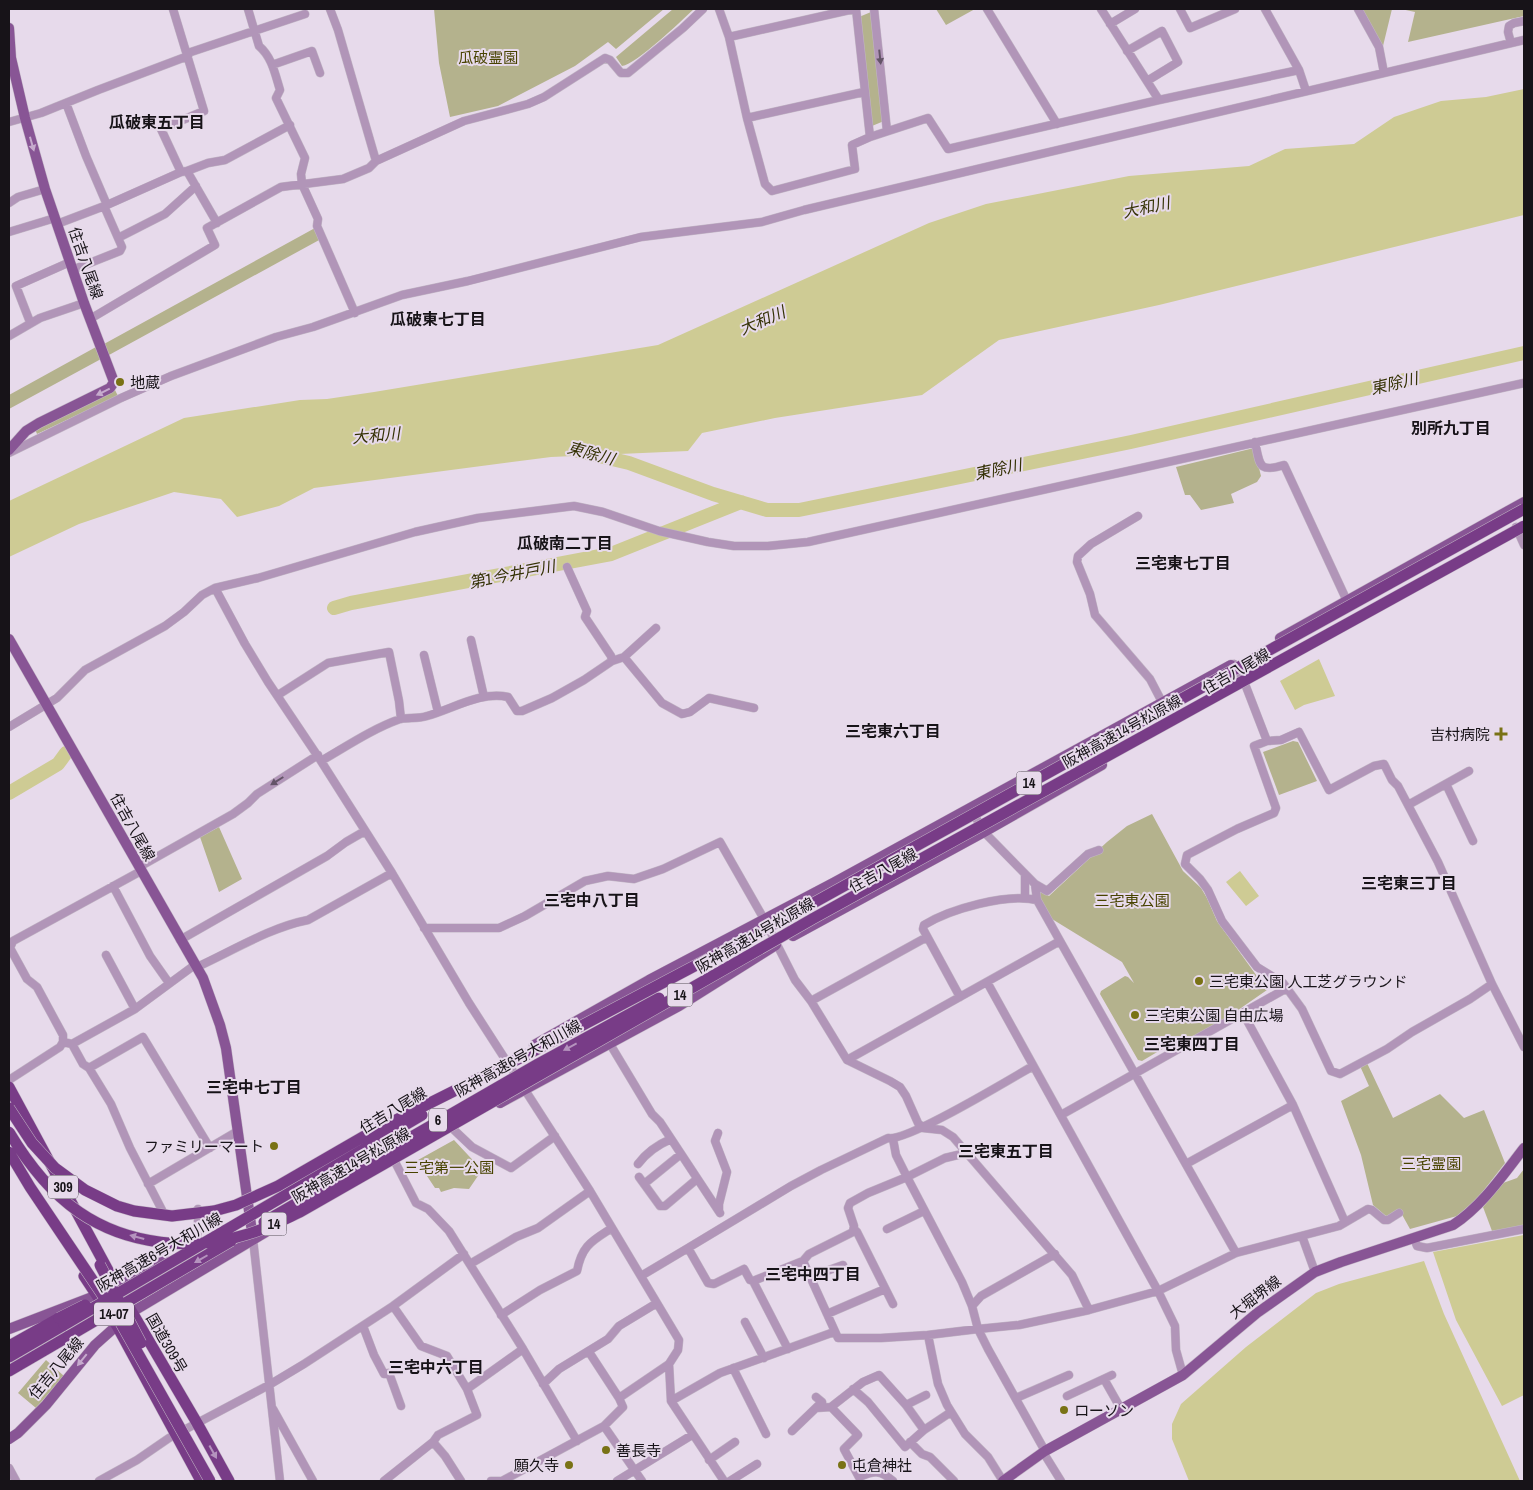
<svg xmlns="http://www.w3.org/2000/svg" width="1533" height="1490" font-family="'Archivo Narrow','Noto Sans JP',sans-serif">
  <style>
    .green { fill: #b4b28d }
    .water { fill: #cecb94 }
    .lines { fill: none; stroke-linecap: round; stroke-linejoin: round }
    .river { stroke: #cecb94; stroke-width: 14 }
    .minor-casing { stroke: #c2b6c5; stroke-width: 9 }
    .major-casing { stroke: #c2b6c5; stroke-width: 11 }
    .highway-casing { stroke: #c2b6c5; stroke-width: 12 }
    .minor { stroke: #b195b8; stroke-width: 8 }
    .major { stroke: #885595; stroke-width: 10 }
    .highway { stroke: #783c87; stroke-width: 11 }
    .highway-bridge-casing { stroke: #c2b6c5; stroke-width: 12; stroke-linecap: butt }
    .highway-bridge { stroke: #783c87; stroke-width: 11 }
    .oneway { fill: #645468 }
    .oneway2 { fill: #c6abcd }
    .oneway3 { fill: #b593be }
    .poi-dot { fill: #797215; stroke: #e7daeb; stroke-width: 2 }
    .labels { text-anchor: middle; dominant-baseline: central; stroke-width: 4; stroke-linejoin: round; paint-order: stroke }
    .shield { fill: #e7daeb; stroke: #554f57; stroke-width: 1 }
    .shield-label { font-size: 14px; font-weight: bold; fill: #171318 }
    .park-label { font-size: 15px; fill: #484300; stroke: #e7daeb }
    .street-label { font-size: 15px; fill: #171318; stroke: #e7daeb }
    .poi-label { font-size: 15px; fill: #171318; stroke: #e7daeb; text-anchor: start }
    .neighbourhood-label { font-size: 16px; font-weight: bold; fill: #171318; stroke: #e7daeb }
    .water-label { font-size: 16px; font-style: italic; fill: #343104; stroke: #e7daeb }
  </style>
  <rect width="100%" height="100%" fill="#e7daeb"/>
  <!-- green -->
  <path class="green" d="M434,9H664L616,49L608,42L575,66L498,106L450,117L439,63Z
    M673,9H694C681,21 637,64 622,66L616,57Z
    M936,9H975L946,25Z
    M1362,9H1392L1383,46L1381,45Z
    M1401,9H1524V16L1408,42L1415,12Z
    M871,12L884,121L872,126L859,17Z
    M315,228L321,239L109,355L104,344Z
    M96,347L101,359L9,409V395Z
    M115,390L118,396L37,434L35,429Z
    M1254,448L1261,476L1257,482L1231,494L1234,503L1201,510L1190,495H1185L1176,467Z
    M1293,741L1298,742L1317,781L1279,795L1263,752Z
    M1152,814L1183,871L1201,888L1207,898L1217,921L1267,990L1228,1017L1171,1049L1169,1045L1142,1061L1138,1060L1100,994L1101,991L1125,976L1128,977L1134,983L1122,962L1052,919L1039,897L1038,889L1049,896L1107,842L1127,826Z
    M219,827L242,879L219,892L200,837Z
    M1367,1063L1393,1118L1440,1094L1464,1118L1484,1110L1505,1163L1477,1199L1457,1216L1410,1229L1400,1211L1387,1217L1373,1205L1361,1155L1341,1101L1369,1086L1360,1066Z
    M454,1140L482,1170L469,1189L454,1188L441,1192L439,1188H435L425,1173V1172L418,1160Z
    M1524,1169V1226L1492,1231L1483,1207L1503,1183L1517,1178Z
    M46,1360L64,1376L36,1408L18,1393Z"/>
  <!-- water -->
  <path class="water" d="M1524,89V215L1159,305L999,340L922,395L775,418L702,433L688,451L551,457L314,488L279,506L237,517L221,499L174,492L79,524L9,557V501L184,418L300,400L327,399L374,392L658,345L929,223L986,204L1129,176L1249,166L1285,149L1354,144L1394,117L1441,101L1486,97Z
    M1319,659L1335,696L1304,705L1295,710L1280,681Z
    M1240,871L1259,896L1246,906L1226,882Z
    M1524,1235V1395L1502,1406L1456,1320L1433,1252Z
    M1424,1261L1444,1314L1520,1481H1189L1172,1439V1424L1181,1404L1246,1347L1316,1293L1339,1284Z"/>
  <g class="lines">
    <!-- river -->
    <path class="river" d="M578,451L629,463L713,494L767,510H799L1131,442L1524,353
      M334,608L351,603L611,554L741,502
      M9,793L58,764L66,753"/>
    <defs>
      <path id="minor" d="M173,9L204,111L161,129L181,172
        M248,9L259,46C272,57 275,74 280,90L276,98L305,158L301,174L302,184L318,219L317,226L355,313
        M330,9L338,30L376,161
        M719,9L729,37L747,118L765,184L772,191L855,169L852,145L870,137L928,118L948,149L1159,100L1299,70
        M856,9L870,137
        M874,9L887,131
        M987,9L1057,124
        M1101,9L1159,100
        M1180,9L1190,28L1235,9
        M1265,9L1299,70L1306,91
        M1358,9L1379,47L1384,73
        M1110,24L1135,9
        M729,37L854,9
        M1511,43L1508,32L1509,26L1514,23L1524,21
        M1127,51L1162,31L1178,62L1147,81
        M188,53L305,14
        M272,65L312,51L320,73
        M66,103L86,156L107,205
        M747,118L864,92
        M9,122L41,113L98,90L188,56
        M187,171L217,223
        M9,203L18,197L45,189
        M57,224L107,205L181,172L187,171L208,163L225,160L290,125
        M9,232L55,218
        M118,238L165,214L196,186
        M72,270L120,251L122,247L104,206
        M90,319L215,245L207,228L281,187L343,179L369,168L376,161L464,121L528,104L544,97L605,58L610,60L621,73H628L683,28L703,9
        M30,322L16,286L70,262
        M9,336L40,318L84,303
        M1255,442C1260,465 1258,473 1284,465L1347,601
        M9,453L121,398L171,376L276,337L313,327L402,295L468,281L641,237L762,222L804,210L1524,40
        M1138,516L1091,544L1078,556L1077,562L1090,594L1095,615L1150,679L1162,702
        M1516,527L1524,545
        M567,567L587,611L585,617L611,656L612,661
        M215,588L245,644L268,682L321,761L392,873L469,1003L590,1191L679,1340L678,1350L669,1364L619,1398L623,1407L604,1426L502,1481H491
        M471,640L484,697
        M424,655L438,712
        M624,657L656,628
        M1234,664L1245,684L1267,741L1254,746L1276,808L1274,813L1237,829L1187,855L1185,864L1200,879L1208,890L1222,921L1257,967L1283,983L1302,1009L1331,1071L1340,1074L1387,1049L1412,1032L1470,999L1492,984
        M278,695L328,663L389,652L399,701L401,719
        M9,727L57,698L85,670L165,626L184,612L202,595L215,588L258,578L415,532L478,518L574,506L603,512L659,531L708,542L734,546H768L808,542L1524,383
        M1267,741L1281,740L1299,732L1329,790L1374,766L1384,764L1392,780L1398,786L1438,862L1492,984L1524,1047
        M321,761C347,746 372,729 400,719C408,717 418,719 427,716C453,709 480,691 508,697L517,711H522L552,698L584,680L612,661L624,657L662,703L682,714L690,712L709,698L754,708
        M1446,784L1473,841
        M1408,805L1469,771
        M972,811L984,832L1035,884L1047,891L1088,854L1099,850
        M139,867L233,814L248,803L257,794L318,755
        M1025,874V897
        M113,886L150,956L169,983
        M424,928H499L525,916L585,881L608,876L634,879L663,869L720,842L764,919L795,980L811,1001L847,1060L890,1081L900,1087L906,1096L918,1123L923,1128L942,1130L953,1137L1072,1275L1089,1310
        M180,940L327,856L346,842L365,831
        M1060,941L1236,1253
        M106,955L135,1009
        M197,967C232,951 271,927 308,920L392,873
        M987,982L1158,1291L1175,1326L1176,1350L1183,1375
        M960,997L923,929L924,925C950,909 1007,893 1037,900
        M811,1001L927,937
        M1243,1013L1293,1105L1345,1222
        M63,1042L72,1044L83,1064L89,1068L111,1104L130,1148L162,1210
        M72,1044L135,1009L196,964
        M610,1044L652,1114L660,1122L720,1213
        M847,1060L1060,941L1037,900L1035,884
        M89,1068L143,1037L210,1148
        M9,1080L60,1047L63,1042V1035L37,987L27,979L10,948L13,941L141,871
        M1061,1115L1287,988
        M452,1128L472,1147L511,1168L555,1136
        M718,1133L715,1141L727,1172L719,1204V1211
        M893,1139L896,1155L907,1177L962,1282L972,1306L978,1329L988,1349L1045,1451
        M394,1160L416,1203L428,1209L449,1231L523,1349L577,1441
        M638,1164C647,1152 657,1145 671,1139
        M1186,1164L1293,1105
        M639,1177L660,1206H665L697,1179
        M148,1184L238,1131
        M644,1184L681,1154
        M854,1229L857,1232L893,1304
        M887,1229L924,1211
        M1302,1236L1315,1272
        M1414,1238L1417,1246L1427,1248L1524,1229
        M253,1239L280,1481
        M195,1244L198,1231V1209
        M688,1248L791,1186L821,1170L888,1138C907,1142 1010,1079 1033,1066
        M803,1261L838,1338H881L928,1335L978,1329L1019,1325L1089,1310L1158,1291L1236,1253L1339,1226L1368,1209L1372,1210L1384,1220H1388L1399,1213
        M470,1264L516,1237L538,1228L590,1191
        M641,1276L688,1248L708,1283L714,1284L744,1269L750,1280L753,1281L803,1261L809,1254L853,1232L854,1226L848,1208L850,1203L868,1193L907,1177L945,1158L966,1153
        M810,1277L843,1265
        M753,1281L788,1349
        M972,1306L981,1296L1055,1254
        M827,1314L885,1289
        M501,1315L540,1290L577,1271C582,1245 592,1241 612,1228
        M745,1322L764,1358
        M363,1326L374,1355L384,1374L389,1373L401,1406
        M928,1335L938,1384L947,1405L965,1434L988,1457L1003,1481
        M589,1352L619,1398
        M669,1364L671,1401L724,1481
        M733,1368L766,1434
        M1104,1379L1121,1409
        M543,1384L559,1369L608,1339L619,1326L657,1303
        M467,1389L523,1349
        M853,1389L868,1402L905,1447L924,1430L951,1412
        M1067,1396L1112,1375
        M1016,1398L1069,1375
        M671,1401L720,1373L834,1332
        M906,1405L926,1395
        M831,1407L858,1435L844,1449L859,1477C874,1471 879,1469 893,1481
        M816,1408L831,1407L863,1382L879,1375L906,1405L924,1430
        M273,1409L313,1481
        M604,1426L642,1481
        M792,1431L822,1402L816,1397
        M433,1442L445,1456L461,1481
        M910,1442L922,1454L930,1457L954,1481
        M1043,1452L1061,1481
        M709,1460L735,1442
        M9,1468L16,1481
        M99,1481L137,1460L169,1438L269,1385L304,1364L393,1306L464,1254
        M384,1481L433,1442L438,1435L477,1415L467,1389L447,1356L421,1346L393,1306
        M617,1481L692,1435
        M730,1481L757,1464"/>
      <path id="major" d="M9,28L11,58L25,118L45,189L84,303L114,382L110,388L39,423L26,431L9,450
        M1280,638L1524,502
        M9,639L203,978L220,1025L226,1048L253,1239
        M793,936L984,832L1102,765
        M534,1045L649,980L835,882L1231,665
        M500,1103L679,1006L776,945
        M9,1329L95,1296L116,1286L165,1260
        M9,1439L18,1433L46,1405L95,1345L132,1312L266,1232
        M1003,1481L1045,1451L1183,1375L1257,1313L1315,1272L1341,1262L1453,1225C1482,1206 1503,1175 1524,1148"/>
      <path id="highway" d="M9,1087L109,1272
        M84,1276L117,1326L201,1481
        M122,1295L197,1423L229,1481
        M9,1346L59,1318
        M9,1357L64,1325
        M9,1371L69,1336"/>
    </defs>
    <!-- minor casing -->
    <use href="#minor" class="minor-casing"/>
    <!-- major casing -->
    <use href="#major" class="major-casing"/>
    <!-- highway casing -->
    <use href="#highway" class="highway-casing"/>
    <!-- minor -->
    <use href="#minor" class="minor"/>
    <!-- major -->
    <use href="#major" class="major"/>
    <!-- highway -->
    <use href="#highway" class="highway"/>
    <defs>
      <path id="highway-bridge" d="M9,1108L32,1143L55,1168L85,1190L117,1206L134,1211L172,1216L214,1211L236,1205L278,1186L368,1134L532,1052L808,906L1524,509
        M9,1132C27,1162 50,1192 79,1212C127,1245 192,1252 248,1234C266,1229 283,1220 300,1212L814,918L1524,526
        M9,1152L30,1187L118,1318L210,1481
        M264,1222L538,1064L659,998
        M100,1265L141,1343
        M59,1318L85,1305
        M64,1325L422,1115
        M69,1336L231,1241"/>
    </defs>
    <!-- highway-bridge casing -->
    <use href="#highway-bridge" class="highway-bridge-casing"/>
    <!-- highway-bridge -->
    <use href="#highway-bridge" class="highway-bridge"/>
  </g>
  <!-- one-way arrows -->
  <defs><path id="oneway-solid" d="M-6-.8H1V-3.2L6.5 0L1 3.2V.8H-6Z" transform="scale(1.25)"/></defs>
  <g class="oneway">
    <use href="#oneway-solid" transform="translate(880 57) rotate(84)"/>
    <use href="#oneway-solid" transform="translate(277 781) rotate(148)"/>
  </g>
  <g class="oneway2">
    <use href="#oneway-solid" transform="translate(32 144) rotate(74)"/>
    <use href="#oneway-solid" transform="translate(103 392) rotate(154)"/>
    <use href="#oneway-solid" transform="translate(82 1360) rotate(129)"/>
  </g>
  <g class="oneway3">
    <use href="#oneway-solid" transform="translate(570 1047) rotate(152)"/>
    <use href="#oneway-solid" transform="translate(137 1237) rotate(-165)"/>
    <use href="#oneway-solid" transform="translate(201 1259) rotate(150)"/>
    <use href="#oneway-solid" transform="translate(213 1452) rotate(61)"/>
  </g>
  <!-- markers -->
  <g class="poi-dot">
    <circle cx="120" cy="382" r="5"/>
    <path d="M1498.5 726.5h5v5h5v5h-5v5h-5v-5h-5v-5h5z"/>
    <circle cx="1199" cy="981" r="5"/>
    <circle cx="1135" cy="1015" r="5"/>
    <circle cx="274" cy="1146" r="5"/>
    <circle cx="1064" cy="1410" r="5"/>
    <circle cx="606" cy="1450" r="5"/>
    <circle cx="569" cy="1465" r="5"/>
    <circle cx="842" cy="1465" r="5"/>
  </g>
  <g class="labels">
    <!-- shield labels -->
    <g class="shield">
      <rect x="1016.5" y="771.5" width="25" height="23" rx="4"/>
      <rect x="667.5" y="983.5" width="25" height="23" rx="4"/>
      <rect x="429" y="1108.5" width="18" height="23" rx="4"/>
      <rect x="48" y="1175.5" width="30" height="23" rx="4"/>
      <rect x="261.5" y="1212.5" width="25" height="23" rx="4"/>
      <rect x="94" y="1302.5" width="40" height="23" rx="4"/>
    </g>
    <g class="shield-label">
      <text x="1029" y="783">14</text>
      <text x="680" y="995">14</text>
      <text x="438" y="1120">6</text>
      <text x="63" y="1187">309</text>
      <text x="274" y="1224">14</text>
      <text x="114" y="1314">14-07</text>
    </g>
    <!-- park labels -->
    <g class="park-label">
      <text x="488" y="57">瓜破霊園</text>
      <text x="1132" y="900">三宅東公園</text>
      <text x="1431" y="1163">三宅霊園</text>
      <text x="449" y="1167">三宅第一公園</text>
    </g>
    <!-- street labels -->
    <g class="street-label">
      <text transform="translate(86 263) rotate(71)">住吉八尾線</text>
      <text transform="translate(1236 671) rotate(-30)">住吉八尾線</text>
      <text transform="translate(1122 731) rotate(-29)">阪神高速14号松原線</text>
      <text transform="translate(133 827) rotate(61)">住吉八尾線</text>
      <text transform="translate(883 870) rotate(-29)">住吉八尾線</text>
      <text transform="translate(755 935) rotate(-30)">阪神高速14号松原線</text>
      <text transform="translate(518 1058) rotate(-29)">阪神高速6号大和川線</text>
      <text transform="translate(393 1110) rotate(-31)">住吉八尾線</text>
      <text transform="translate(351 1165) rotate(-30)">阪神高速14号松原線</text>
      <text transform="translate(159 1252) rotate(-30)">阪神高速6号大和川線</text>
      <text transform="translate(1255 1297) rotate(-37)">大堀堺線</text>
      <text transform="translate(167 1343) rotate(60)">国道309号</text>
      <text transform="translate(56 1368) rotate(-50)">住吉八尾線</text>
    </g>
    <!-- poi labels -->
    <g class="poi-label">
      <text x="130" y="382">地蔵</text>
      <text x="1490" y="734" text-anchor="end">吉村病院</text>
      <text x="1209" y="981">三宅東公園 人工芝グラウンド</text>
      <text x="1145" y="1015">三宅東公園 自由広場</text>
      <text x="264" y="1146" text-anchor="end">ファミリーマート</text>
      <text x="1074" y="1410">ローソン</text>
      <text x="616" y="1450">善長寺</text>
      <text x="559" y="1465" text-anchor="end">願久寺</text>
      <text x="852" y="1465">屯倉神社</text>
    </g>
    <!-- neighbourhood labels -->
    <g class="neighbourhood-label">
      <text x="157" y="122">瓜破東五丁目</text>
      <text x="438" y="319">瓜破東七丁目</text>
      <text x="1451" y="428">別所九丁目</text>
      <text x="565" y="543">瓜破南二丁目</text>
      <text x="1183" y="563">三宅東七丁目</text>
      <text x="893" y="731">三宅東六丁目</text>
      <text x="1409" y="883">三宅東三丁目</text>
      <text x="592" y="900">三宅中八丁目</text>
      <text x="1192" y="1044">三宅東四丁目</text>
      <text x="254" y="1087">三宅中七丁目</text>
      <text x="1006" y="1151">三宅東五丁目</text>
      <text x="813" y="1274">三宅中四丁目</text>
      <text x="436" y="1367">三宅中六丁目</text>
    </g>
    <!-- water labels -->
    <g class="water-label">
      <text transform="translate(1146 207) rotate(-12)">大和川</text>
      <text transform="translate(762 320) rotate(-23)">大和川</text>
      <text transform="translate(1394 383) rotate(-13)">東除川</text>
      <text transform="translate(376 435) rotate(-5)">大和川</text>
      <text transform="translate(591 453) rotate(15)">東除川</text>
      <text transform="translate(998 469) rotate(-12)">東除川</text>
      <text transform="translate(512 574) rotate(-11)">第1今井戸川</text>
    </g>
  </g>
  <!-- border -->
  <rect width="1533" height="1490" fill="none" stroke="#171318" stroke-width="20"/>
</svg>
